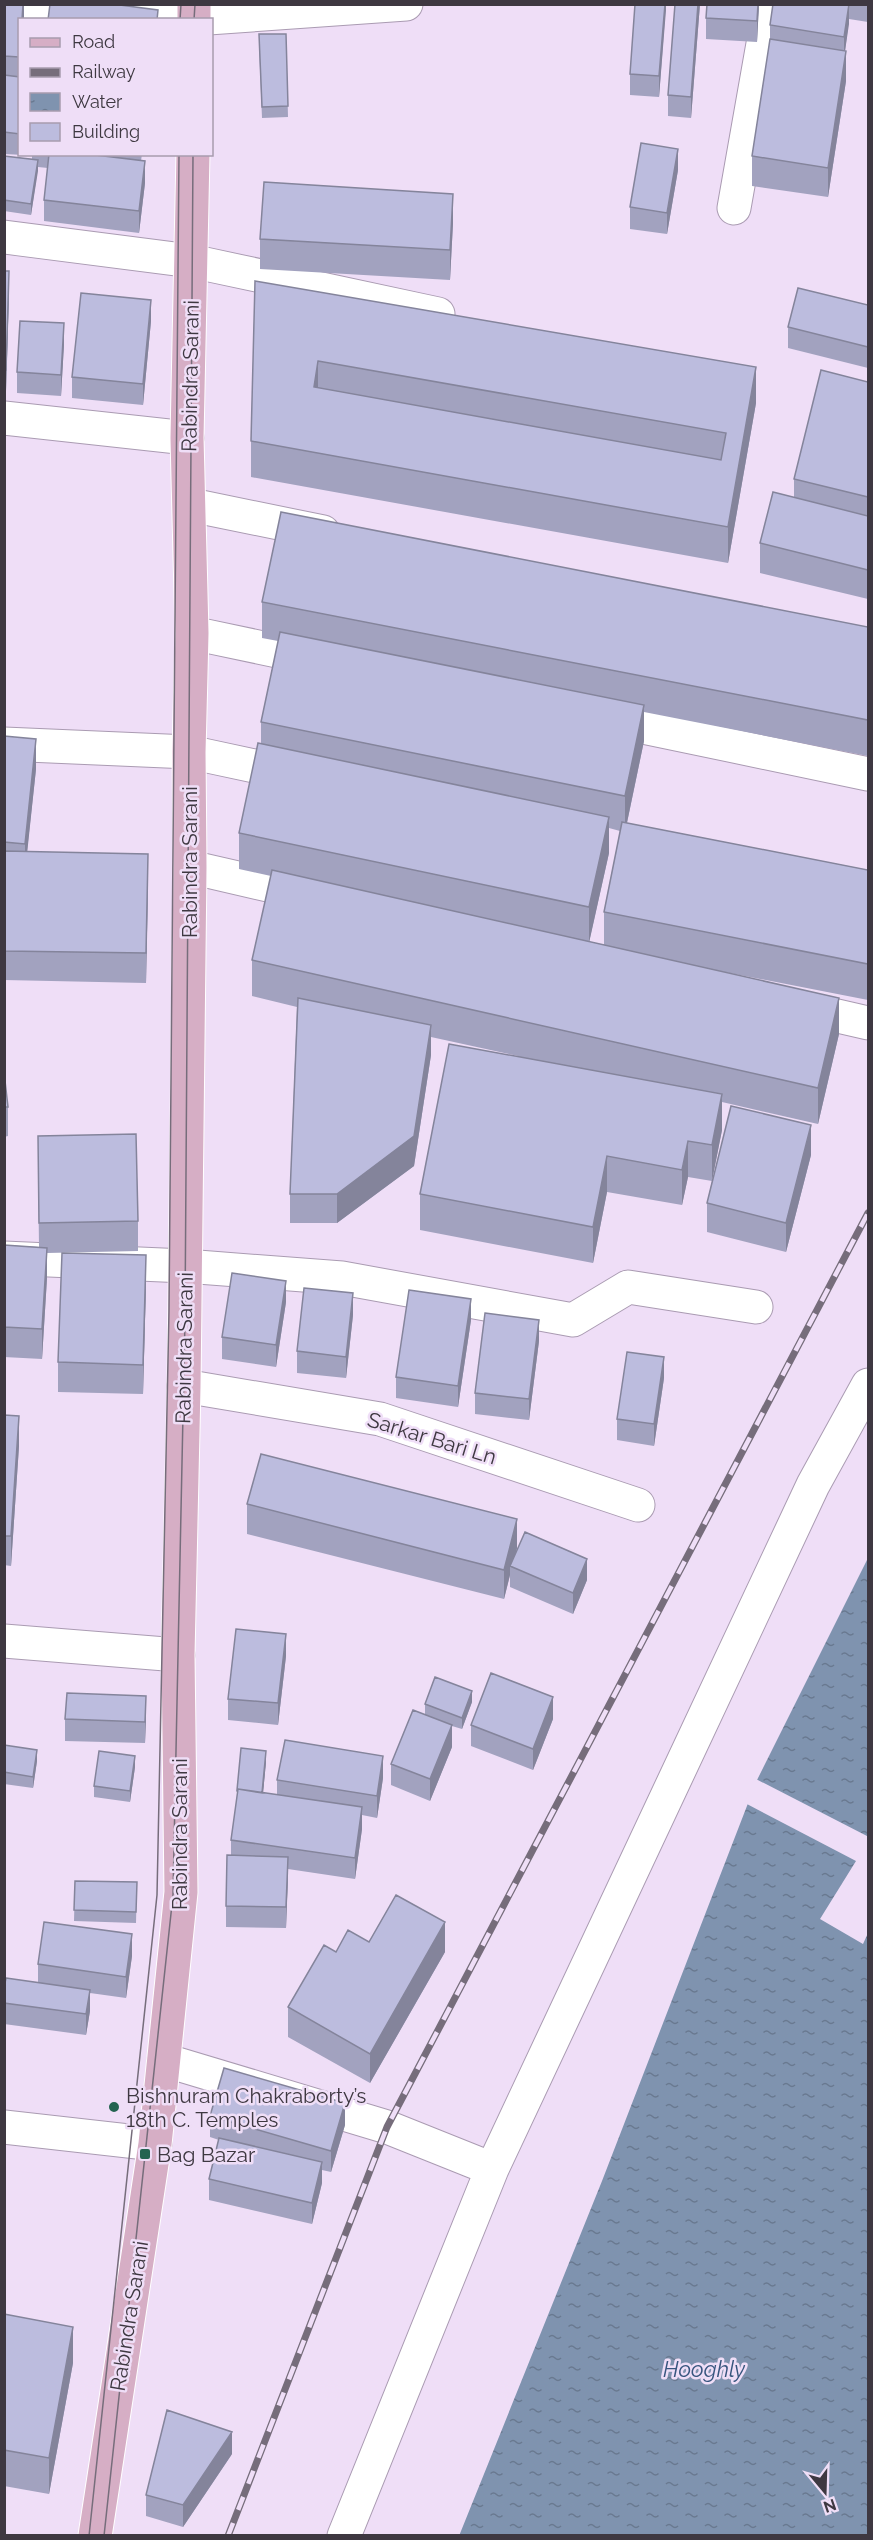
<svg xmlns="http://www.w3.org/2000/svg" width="873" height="2540" font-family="Raleway,sans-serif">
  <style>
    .water { fill: url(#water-ripples) }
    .pier { fill: #efdef7 }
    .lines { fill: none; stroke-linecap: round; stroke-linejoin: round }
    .minor-casing { stroke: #aa9bb2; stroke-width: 35 }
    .major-casing { stroke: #fff; stroke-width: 35 }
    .minor { stroke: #fff; stroke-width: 33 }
    .major { stroke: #d6aec5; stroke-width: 33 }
    .tram { stroke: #766d7b; stroke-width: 1.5 }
    .rail-casing { stroke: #766d7b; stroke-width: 7 }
    .rail { stroke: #efdef7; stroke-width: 4.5; stroke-dasharray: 14; stroke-linecap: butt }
    .wall { fill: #a2a2bf; fill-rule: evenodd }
    .shaded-wall { fill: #84849b }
    .building { fill: #bcbcde; stroke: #84849b; stroke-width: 1.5; fill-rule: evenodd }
    .poi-dot { fill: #236350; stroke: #efdef7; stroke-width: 2 }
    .labels { text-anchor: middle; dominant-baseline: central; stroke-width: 5; stroke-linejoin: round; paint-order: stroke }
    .street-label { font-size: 21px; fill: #3e3841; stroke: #efdef7 }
    .poi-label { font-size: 21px; fill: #3e3841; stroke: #efdef7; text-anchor: start }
    .water-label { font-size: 22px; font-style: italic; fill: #37557e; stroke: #efdef7 }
  </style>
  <defs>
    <pattern id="water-ripples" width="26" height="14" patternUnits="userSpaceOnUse" patternTransform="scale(1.5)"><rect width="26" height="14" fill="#7f93af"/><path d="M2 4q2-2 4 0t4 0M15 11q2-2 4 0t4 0" fill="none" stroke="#697990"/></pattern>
  </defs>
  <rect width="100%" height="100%" fill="#efdef7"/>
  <!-- water -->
  <path class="water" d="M868,1558V2535L459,2536L602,2181L757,1780Z"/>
  <!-- pier -->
  <path class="pier" d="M754,1778L867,1836L868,1834V1933L863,1944L820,1919L856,1861L745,1803Z"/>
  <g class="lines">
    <defs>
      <path id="minor" d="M21,4L194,19L406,4
        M734,208L770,4
        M4,237L191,261L438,314
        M4,418L187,438
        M191,505L323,532
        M192,633L320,660
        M600,718L868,774
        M4,744L189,752L297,775
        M190,867L311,895
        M794,1006L868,1023
        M4,1258L185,1266L342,1278L573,1320L628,1287L756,1307
        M184,1386L380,1419L638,1505
        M4,1641L178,1655
        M164,2060L387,2127L492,2169
        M4,2127L155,2144
        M344,2536L492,2169L813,1485L868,1385"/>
      <path id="major" d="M194,4V20
        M95,2536L155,2144L181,1892L178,1655L184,1386L190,867L189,752L192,633L187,438L193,154"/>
    </defs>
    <!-- minor casing -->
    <use href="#minor" class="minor-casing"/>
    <!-- major casing -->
    <use href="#major" class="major-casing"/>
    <!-- minor -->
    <use href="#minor" class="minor"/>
    <!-- major -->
    <use href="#major" class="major"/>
    <!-- tram -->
    <path class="tram" d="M180,20L181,4
      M194,20L195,4
      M89,2536L157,1895L169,1311L179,154
      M104,2536L173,1895L185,1319L193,154"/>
    <defs>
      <path id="rail" d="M228,2536L387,2127L868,1213"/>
    </defs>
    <!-- rail casing -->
    <use href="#rail" class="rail-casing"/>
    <!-- rail -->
    <use href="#rail" class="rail"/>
  </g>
  <!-- wall -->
  <path class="wall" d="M4,4H24V20H20L19,77H20V154H24V155L4,154Z
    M666,4L659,97L630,95V74Z
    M675,4H700L691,118L668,116V95Z
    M759,4L757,42L706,39V18Z
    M773,4H868V22L849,19L845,51L846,81L828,197L752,186V156L770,40V25Z
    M286,34L288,117L262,118L259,46Z
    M32,154H142L141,161L145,183L139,233L44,221V200L48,168L38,167L31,215L4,211V156L32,159Z
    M678,170L667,234L630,229V207Z
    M453,223L450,280L260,269V239Z
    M4,271L9,292L6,391H4Z
    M255,281L756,403L728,563L251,477V441Z
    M868,305V368L788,348V327Z
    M151,321L143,405L72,398V377Z
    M64,344L61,396L17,393V372Z
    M868,382V599L760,573V543L794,498V479Z
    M262,602L868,627V756L644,712V741L627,823L868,870V1000L714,970L839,1034L818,1124L722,1102V1130L712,1180L811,1155L786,1252L707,1232V1203L712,1181L688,1177L682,1205L607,1192L593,1263L420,1230V1194L518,1056L431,1037V1055L414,1166L337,1223H290V1194L297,1007L252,996V960L271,876L239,869V833L261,744V722L278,641L262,638ZM609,828L620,831L604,912V945L589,942L609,853Z
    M4,736L36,769L27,851L148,883L146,983L4,980Z
    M4,1072L8,1107V1136L4,1137Z
    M38,1166L138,1221V1251L47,1253V1278L42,1359L4,1357V1245L39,1247Z
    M146,1284L143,1394L58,1392V1362Z
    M286,1302L276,1367L222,1359V1337Z
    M353,1315L346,1378L297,1373V1351Z
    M471,1320L458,1407L396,1398V1377Z
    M539,1341L529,1420L475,1414V1393Z
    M664,1378L654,1446L617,1440V1419Z
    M4,1415L19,1446L11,1566L4,1565Z
    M247,1504L517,1548L516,1552L587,1580L573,1614L510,1587V1575L504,1599L247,1534Z
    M286,1656L278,1725L228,1720V1699Z
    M472,1702L462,1729L452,1726V1747L430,1801L391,1785V1764L425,1715V1704Z
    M146,1717L145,1743L65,1741V1719Z
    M553,1719L533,1770L471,1746V1725Z
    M4,1745L37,1761L33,1788L4,1784Z
    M266,1762L263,1793L277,1795V1780L383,1778L377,1818L362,1815V1829L355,1879L288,1869L286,1928L226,1927V1906L231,1855V1840L237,1797V1790Z
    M135,1767L130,1802L94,1797V1786Z
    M75,1881L137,1882L136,1923L74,1921Z
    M369,1942L445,1952L370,2083L288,2037V2007L336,1952Z
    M132,1956L126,1998L90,1993V2011L86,2035L4,2024V1988L38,1982V1964Z
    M210,2116L345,2125L331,2172L322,2170V2183L312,2224L209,2200V2179L219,2140L210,2137Z
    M4,2314L73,2363L49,2494L4,2486Z
    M232,2454L183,2527L146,2516V2495Z"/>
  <!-- shaded-wall -->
  <path class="shaded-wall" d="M23,4H24V20H22Z
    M665,4H666V10L659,97V76Z
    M698,4H700L691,118V97Z
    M758,4H759L757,42V21Z
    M849,4V24L844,58V37Z
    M20,45V67L19,78V57Z
    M846,51V81L828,197V168Z
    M678,149V170L667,234V213Z
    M38,160V171L31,215V204Z
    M145,161V183L139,233V211Z
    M453,194V223L450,280V250Z
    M9,271V292L6,391V370Z
    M151,300V321L143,405V384Z
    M64,323V344L61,396V375Z
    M318,361V397L314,387Z
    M756,367V403L728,563V527Z
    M644,705V741L625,832V796Z
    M36,739V769L25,873V844Z
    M609,817V853L589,943V907Z
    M148,854V883L146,983V953Z
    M839,998V1034L818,1124V1088Z
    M431,1025V1055L414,1166L337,1223V1194Z
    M722,1094V1130L712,1181V1145Z
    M811,1125V1155L786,1252V1223Z
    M688,1141V1177L682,1205V1170Z
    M607,1156V1192L593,1263V1227Z
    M47,1248V1278L42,1359V1329Z
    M146,1255V1284L143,1394V1365Z
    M286,1281V1302L276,1367V1345Z
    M353,1293V1315L346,1378V1357Z
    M471,1299V1320L458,1407V1386Z
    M539,1320V1341L529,1420V1399Z
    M664,1357V1378L654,1446V1424Z
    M19,1416V1446L11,1566V1536Z
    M517,1519V1548L512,1567L510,1566V1575L504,1599V1570Z
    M587,1559V1580L573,1614V1593Z
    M286,1634V1656L278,1725V1703Z
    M472,1691V1702L462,1729V1718Z
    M146,1696V1717L145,1743V1722Z
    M553,1697V1719L533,1770V1749Z
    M452,1725V1747L430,1801V1779Z
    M37,1750V1761L33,1788V1777Z
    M266,1751V1762L262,1804V1793Z
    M135,1756V1767L130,1802V1791Z
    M383,1756V1778L377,1818V1796Z
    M362,1807V1829L355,1879V1858Z
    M288,1857V1878L286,1928V1907Z
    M445,1922V1952L370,2083V2054Z
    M132,1934V1956L126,1998V1977Z
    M90,1990V2011L86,2035V2014Z
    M345,2103V2125L331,2172V2151Z
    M322,2162V2183L312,2224V2203Z
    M73,2327V2363L49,2494V2458Z
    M232,2432V2454L183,2527V2505Z"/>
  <!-- building -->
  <path class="building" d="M4,4H23L22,20H20L19,57L4,56Z
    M50,4H112L158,10L157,20H48Z
    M635,4H665L659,76L630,74Z
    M675,4H698L691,97L668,95Z
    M707,4H758L757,21L706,18Z
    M773,4H849L844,37L770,25Z
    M259,34H286L288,106L262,107Z
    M770,39L846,51L828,168L752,156Z
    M4,75L20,77V134L4,132Z
    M641,143L678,149L667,213L630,207Z
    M49,154H87L145,161L139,211L44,200Z
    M4,156L38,160L31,204L4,200Z
    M264,182L453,194L450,250L260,239Z
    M4,271H9L6,370H4Z
    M255,281L756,367L728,527L251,441ZM318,361L726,433L721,460L314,387Z
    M798,288L868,305V347L788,327Z
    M81,293L151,300L143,384L72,377Z
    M20,321L64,323L61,375L17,372Z
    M821,370L868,382V497L794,479Z
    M773,492L868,516V570L760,543Z
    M281,512L868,627V720L262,602Z
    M280,632L644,705L625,796L261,722Z
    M4,736L36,739L25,844L4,842Z
    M258,743L609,817L589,907L239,833Z
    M622,822L868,870V964L604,912Z
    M4,851L148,854L146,953L4,951Z
    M272,870L839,998L818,1088L252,960Z
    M298,998L431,1025L414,1136L337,1194H290Z
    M449,1044L722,1094L712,1145L688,1141L682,1170L607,1156L593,1227L420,1194Z
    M4,1072L8,1107H4Z
    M731,1106L811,1125L786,1223L707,1203Z
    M136,1134L138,1221L39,1223L38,1136Z
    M4,1245L47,1248L42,1329L4,1327Z
    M62,1253L146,1255L143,1365L58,1362Z
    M232,1273L286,1281L276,1345L222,1337Z
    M304,1288L353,1293L346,1357L297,1351Z
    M409,1290L471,1299L458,1386L396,1377Z
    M485,1313L539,1320L529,1399L475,1393Z
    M627,1352L664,1357L654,1424L617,1419Z
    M4,1415L19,1416L11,1536H4Z
    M261,1454L517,1519L504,1570L247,1504Z
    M525,1532L587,1559L573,1593L510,1566Z
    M236,1629L286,1634L278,1703L228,1699Z
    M491,1673L553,1697L533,1749L471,1725Z
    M435,1677L472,1691L462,1718L425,1704Z
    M67,1693L146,1696L145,1722L65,1719Z
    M413,1710L452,1725L430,1779L391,1764Z
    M285,1740L383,1756L377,1796L277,1780Z
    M4,1745L37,1750L33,1777L4,1772Z
    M241,1748L266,1751L262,1793L238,1789L237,1790Z
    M99,1751L135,1756L130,1791L94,1786Z
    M238,1789L362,1807L355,1858L231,1840Z
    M227,1855L288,1857L286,1907L226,1906Z
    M75,1881L137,1882L136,1912L74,1910Z
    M396,1895L445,1922L370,2054L288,2007L324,1945L336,1952L348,1930L369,1942Z
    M44,1922L132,1934L126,1977L38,1964Z
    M6,1978L90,1990L86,2014L4,2003V1988Z
    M224,2068L345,2103L331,2151L210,2116Z
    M219,2138L322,2162L312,2203L209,2179Z
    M4,2314L73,2327L49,2458L4,2450Z
    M167,2410L232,2432L183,2505L146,2495Z"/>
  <!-- markers -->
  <g class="poi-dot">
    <circle cx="114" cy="2107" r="6"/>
    <rect x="139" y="2148" width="12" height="12" rx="3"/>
  </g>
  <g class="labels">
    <!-- street labels -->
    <g class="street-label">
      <text transform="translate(190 376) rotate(-89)">Rabindra Sarani</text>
      <text transform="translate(189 862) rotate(-90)">Rabindra Sarani</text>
      <text transform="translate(184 1348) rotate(-89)">Rabindra Sarani</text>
      <text transform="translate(432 1438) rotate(17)">Sarkar Bari Ln</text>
      <text transform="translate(179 1834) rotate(-90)">Rabindra Sarani</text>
      <text transform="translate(129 2316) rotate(-81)">Rabindra Sarani</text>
    </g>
    <!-- poi labels -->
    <g class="poi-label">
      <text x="126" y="2095">Bishnuram Chakraborty’s<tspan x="126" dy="24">18th C. Temples</tspan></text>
      <text x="157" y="2154">Bag Bazar</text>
    </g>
    <!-- water labels -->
    <g class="water-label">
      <text x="704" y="2369">Hooghly</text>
    </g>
  </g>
  <!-- border -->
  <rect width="873" height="2540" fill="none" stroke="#3e3841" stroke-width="12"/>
  <!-- legend -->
  <rect x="18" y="18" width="195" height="138" fill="#efdef7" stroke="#a89cae" stroke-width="1.5"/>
  <rect x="30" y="38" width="30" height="9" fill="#d6aec5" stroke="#a89cae" stroke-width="1.5"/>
  <text x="72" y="48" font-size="18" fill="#3e3841">Road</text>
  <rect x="30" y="68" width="30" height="9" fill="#766d7b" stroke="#a89cae" stroke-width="1.5"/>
  <text x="72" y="78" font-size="18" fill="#3e3841">Railway</text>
  <rect x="30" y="93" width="30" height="18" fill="url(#water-ripples)" stroke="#a89cae" stroke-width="1.5"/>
  <text x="72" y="108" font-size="18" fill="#3e3841">Water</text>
  <rect x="30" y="123" width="30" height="18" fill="#bcbcde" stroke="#a89cae" stroke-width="1.5"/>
  <text x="72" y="138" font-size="18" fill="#3e3841">Building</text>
  <!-- north arrow -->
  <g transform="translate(825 2492) rotate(161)" stroke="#efdef7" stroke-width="4.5" paint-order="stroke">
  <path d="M0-4.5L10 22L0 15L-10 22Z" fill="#3e3841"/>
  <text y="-9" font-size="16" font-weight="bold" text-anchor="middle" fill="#3e3841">N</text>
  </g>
</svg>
